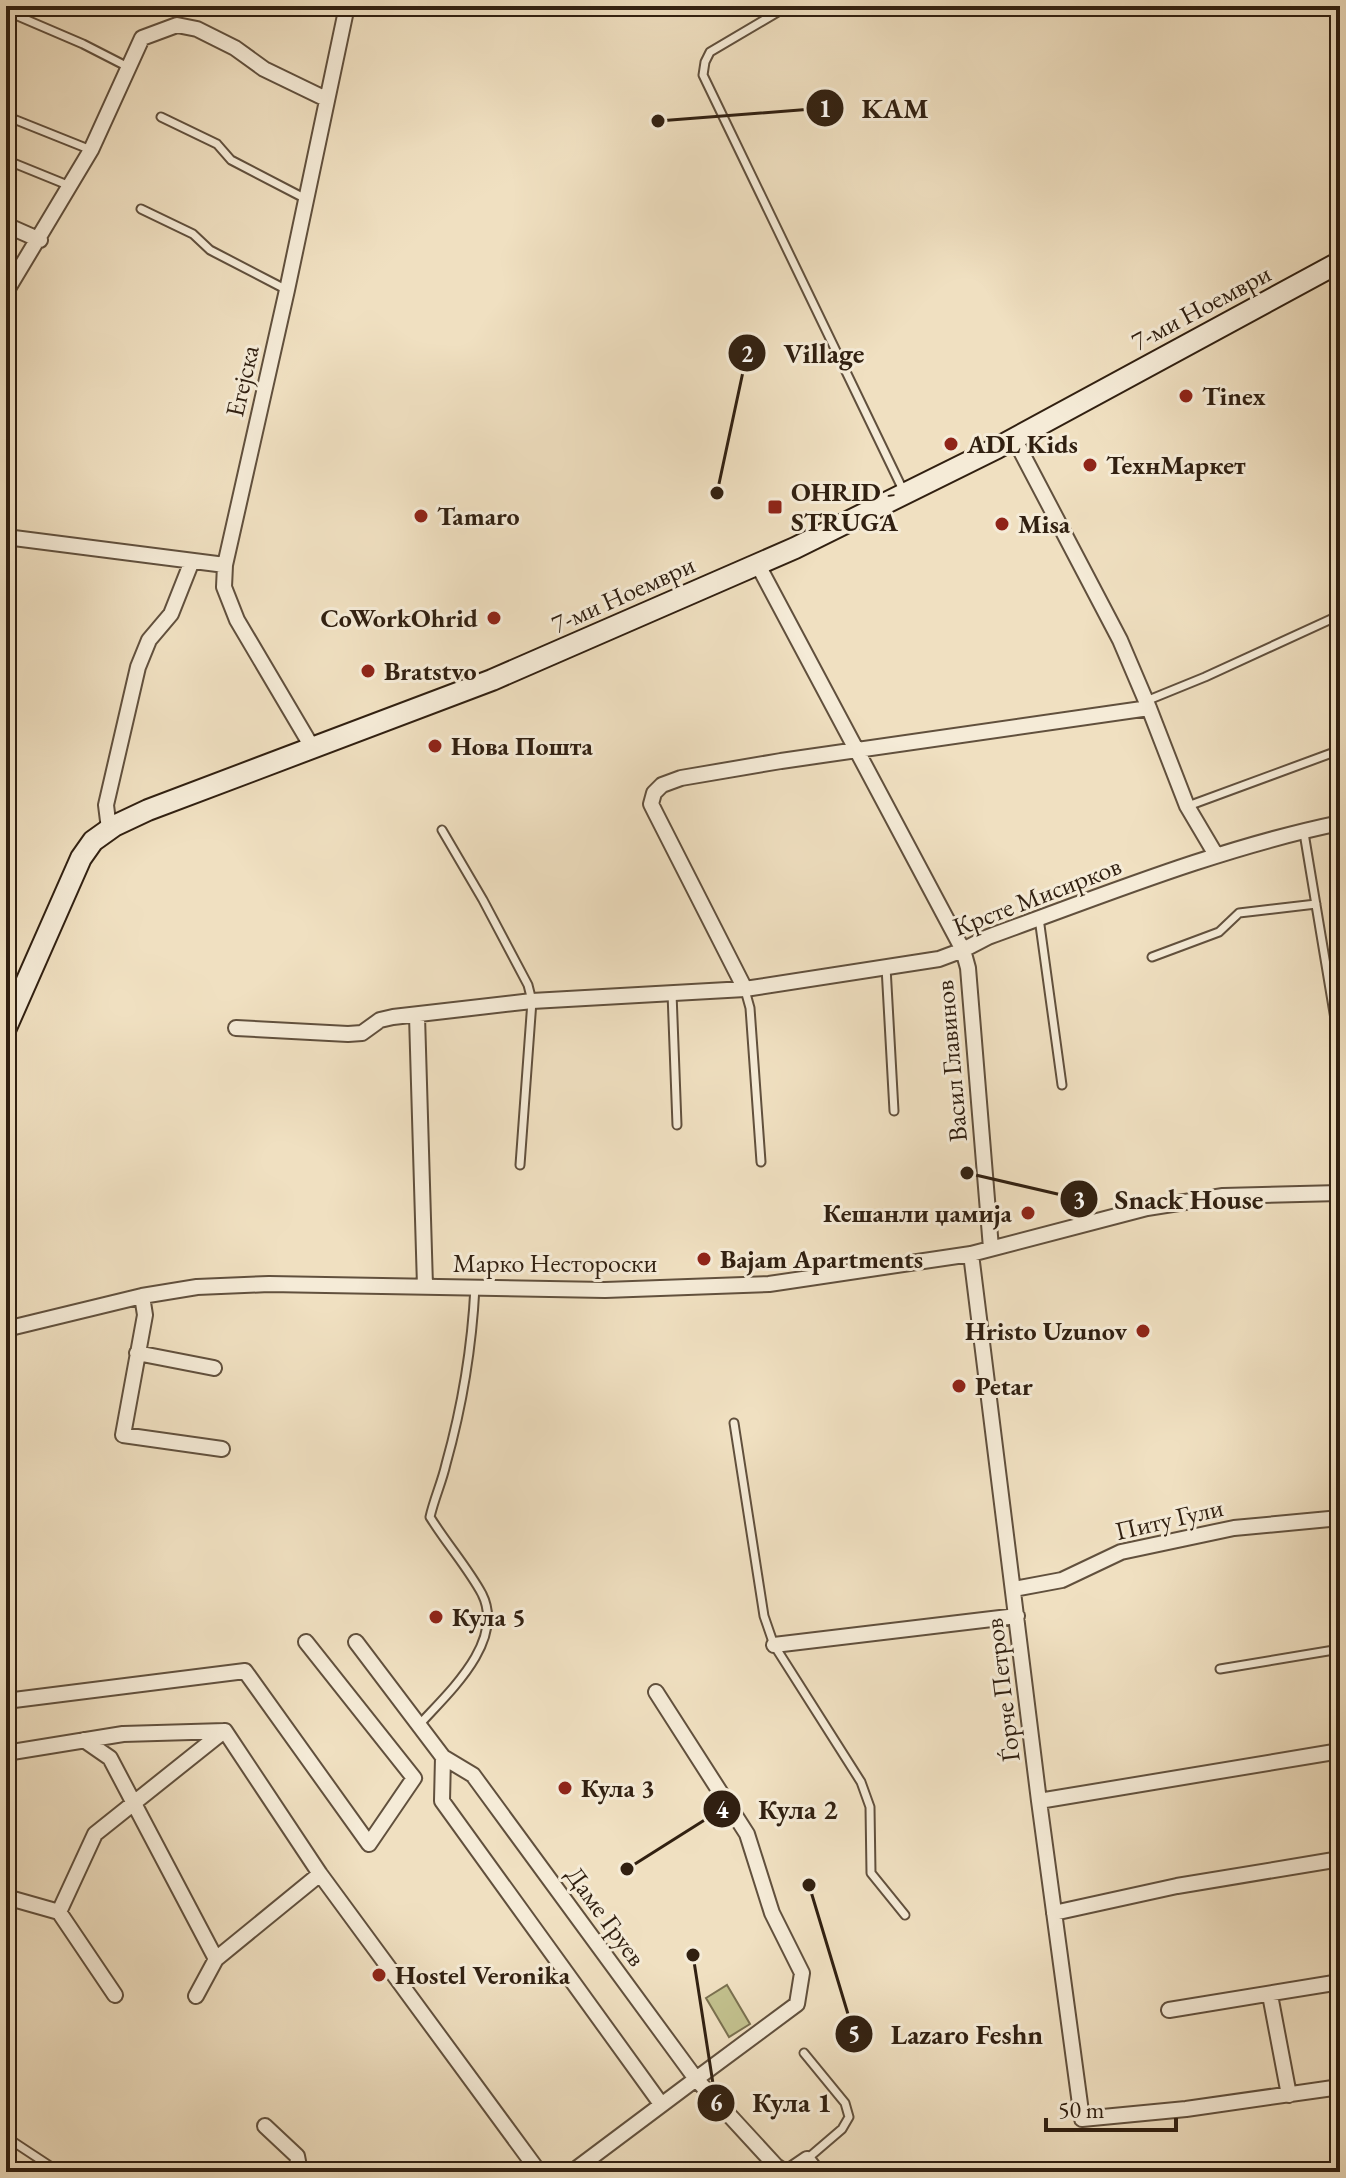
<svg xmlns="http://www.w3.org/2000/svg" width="1346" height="2178" font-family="'EB Garamond',serif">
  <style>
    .green { fill: #c2c08d; stroke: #7a704f; stroke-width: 2 }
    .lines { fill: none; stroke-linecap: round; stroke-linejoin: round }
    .lane-casing { stroke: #61503d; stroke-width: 11 }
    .street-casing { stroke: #61503d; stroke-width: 18 }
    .secondary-casing { stroke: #312011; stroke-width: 24 }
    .lane { stroke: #f5ebd7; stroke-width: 7 }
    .street { stroke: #f5ebd7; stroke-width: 14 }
    .secondary { stroke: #f5ebd7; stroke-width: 20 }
    .poi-dot { fill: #8f2418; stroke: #f5ebd7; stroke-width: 3 }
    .labels { text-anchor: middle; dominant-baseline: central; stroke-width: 6; stroke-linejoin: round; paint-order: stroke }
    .street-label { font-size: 26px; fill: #312011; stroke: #f5ebd7 }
    .poi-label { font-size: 26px; font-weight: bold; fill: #312011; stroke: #f5ebd7; text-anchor: start }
    .leader { fill: none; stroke: #312011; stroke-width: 3 }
    .callout-dot { fill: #312011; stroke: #f5ebd7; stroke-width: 3 }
    .mark-label { font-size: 24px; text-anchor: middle; font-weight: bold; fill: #fff }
    .callout-label { font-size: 28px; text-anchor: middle; font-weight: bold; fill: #312011; stroke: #f5ebd7; stroke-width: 6; stroke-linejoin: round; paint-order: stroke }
  </style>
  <rect width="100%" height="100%" fill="#f0e0c1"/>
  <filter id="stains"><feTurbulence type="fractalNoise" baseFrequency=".0025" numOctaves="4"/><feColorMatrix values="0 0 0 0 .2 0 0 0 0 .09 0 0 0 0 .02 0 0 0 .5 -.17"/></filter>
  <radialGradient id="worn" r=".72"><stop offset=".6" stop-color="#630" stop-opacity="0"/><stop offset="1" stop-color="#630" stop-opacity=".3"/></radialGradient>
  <!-- green -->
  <path class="green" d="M727,1985L750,2024L729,2037L706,1998Z"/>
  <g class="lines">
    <defs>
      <path id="lane" d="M788,6L710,52L705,62L703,75L904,492
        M6,11L83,44L128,67
        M6,116L91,150
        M161,117L217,144L231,160L306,199
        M6,160L70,186
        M141,209L193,234L210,250L287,290
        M1146,701L1205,677L1340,615
        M1188,806L1340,750
        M442,830L483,900L528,985L532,1001L520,1165
        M1304,833L1340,1049
        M1039,918L1062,1085
        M1152,957L1219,932L1239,913L1316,904
        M886,967L894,1111
        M745,990L750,1008L761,1162
        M672,993L677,1125
        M734,1423L764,1616L774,1645L861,1782L870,1807L871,1873L905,1915
        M1220,1669L1340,1649
        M419,1725C447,1694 506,1642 482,1594C468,1568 446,1543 430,1517C434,1499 442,1482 446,1464C462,1407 472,1346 475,1287
        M804,2053L845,2103L849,2117L842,2129L807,2159
        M6,2137L50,2166"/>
      <path id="street" d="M6,225L40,240
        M6,292L91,150L142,38L177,25L197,29L235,48L264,69L326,99
        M1014,438L1120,640L1149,708L1187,806L1216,855
        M6,537L225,565
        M758,565L963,950L968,968L991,1248
        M312,747L237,620L224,587L225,565L287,290L347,6
        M109,829L106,805L138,667L149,640L171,614L192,561
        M745,989L656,814L651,804L654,793L662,785L681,778L781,761L1149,708
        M417,1016L425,1286
        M236,1028L348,1034L362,1033L380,1020L393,1017L532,1001L745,989L939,959L963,950L988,937C1104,895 1219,848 1340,823
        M971,1254L1039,1801L1082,2119L1186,2109L1340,2087
        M142,1296L145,1315L123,1435L222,1449
        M6,1329L142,1296L197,1287L269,1284L605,1290L769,1284L971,1254L1147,1208L1223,1196L1340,1193
        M137,1353L214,1368
        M1014,1589L1062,1580L1121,1552L1234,1528L1340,1518
        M356,1642L443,1757L473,1775L696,2079L572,2172
        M774,1645L1017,1616
        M656,1692L747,1834L772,1913L802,1973L797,2004L696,2079L776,2166L785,2172
        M6,1701L245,1671L369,1844L414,1778L306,1642
        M84,1740L110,1758L216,1959
        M6,1753L123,1734L225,1731L320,1874L539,2172
        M443,1757L442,1801L661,2104
        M1039,1801L1340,1751
        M6,1897L59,1912L115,1995
        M59,1912L95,1834L224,1731
        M1054,1913L1177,1886L1340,1859
        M1270,1995L1289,2095
        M196,1996L216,1959L320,1874
        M1169,2010L1340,1982
        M265,2126L297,2156L300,2172
        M788,2172L807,2159L817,2172"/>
      <path id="secondary" d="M6,1028L81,858L93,841L114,826L148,810L492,680L795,548L997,448L1340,262"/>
    </defs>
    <!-- lane casing -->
    <use href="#lane" class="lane-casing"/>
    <!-- street casing -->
    <use href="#street" class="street-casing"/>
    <!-- secondary casing -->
    <use href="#secondary" class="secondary-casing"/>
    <!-- lane -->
    <use href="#lane" class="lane"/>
    <!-- street -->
    <use href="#street" class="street"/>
    <!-- secondary -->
    <use href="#secondary" class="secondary"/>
  </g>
  <!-- markers -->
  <g class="poi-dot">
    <circle cx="1186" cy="396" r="8"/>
    <circle cx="951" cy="444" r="8"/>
    <circle cx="1090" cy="465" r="8"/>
    <rect x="767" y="499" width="16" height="16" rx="4"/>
    <circle cx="421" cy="516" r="8"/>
    <circle cx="1002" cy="524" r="8"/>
    <circle cx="494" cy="618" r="8"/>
    <circle cx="368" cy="671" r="8"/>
    <circle cx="435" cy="746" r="8"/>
    <circle cx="1028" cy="1213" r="8"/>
    <circle cx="704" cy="1259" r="8"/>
    <circle cx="1143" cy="1331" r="8"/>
    <circle cx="959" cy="1386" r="8"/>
    <circle cx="436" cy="1617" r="8"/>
    <circle cx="565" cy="1788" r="8"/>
    <circle cx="379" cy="1975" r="8"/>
  </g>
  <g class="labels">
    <!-- street labels -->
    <g class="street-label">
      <text transform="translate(1201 307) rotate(-28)">7-ми Ноември</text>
      <text transform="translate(242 381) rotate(-77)">Егејска</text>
      <text transform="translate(623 594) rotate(-24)">7-ми Ноември</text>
      <text transform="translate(1037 896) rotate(-21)">Крсте Мисирков</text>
      <text transform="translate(951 1061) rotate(-95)">Васил Главинов</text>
      <text x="555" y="1263">Марко Нестороски</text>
      <text transform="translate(1169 1519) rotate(-13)">Питу Гули</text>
      <text transform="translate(1002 1690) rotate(-97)">Ѓорче Петров</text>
      <text transform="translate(606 1916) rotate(54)">Даме Груев</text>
    </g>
    <!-- poi labels -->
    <g class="poi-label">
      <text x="1202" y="396">Tinex</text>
      <text x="967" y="444">ADL Kids</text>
      <text x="1106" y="465">ТехнМаркет</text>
      <text x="791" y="492">OHRID -<tspan x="791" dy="30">STRUGA</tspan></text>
      <text x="437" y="516">Tamaro</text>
      <text x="1018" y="524">Misa</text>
      <text x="478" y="618" text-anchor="end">CoWorkOhrid</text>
      <text x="384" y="671">Bratstvo</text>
      <text x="451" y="746">Нова Пошта</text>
      <text x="1012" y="1213" text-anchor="end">Кешанли џамија</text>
      <text x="720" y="1259">Bajam Apartments</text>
      <text x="1127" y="1331" text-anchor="end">Hristo Uzunov</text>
      <text x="975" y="1386">Petar</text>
      <text x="452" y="1617">Кула 5</text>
      <text x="581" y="1788">Кула 3</text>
      <text x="395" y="1975">Hostel Veronika</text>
    </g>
  </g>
  <!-- callouts -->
  <path class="leader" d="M658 121L825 108M717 493L747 353M967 1173L1079 1199M627 1869L722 1809M809 1885L854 2034M693 1955L716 2103"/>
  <g class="callout-dot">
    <circle cx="658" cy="121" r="8"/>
    <circle cx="717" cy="493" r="8"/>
    <circle cx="967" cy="1173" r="8"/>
    <circle cx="627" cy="1869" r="8"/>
    <circle cx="809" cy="1885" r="8"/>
    <circle cx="693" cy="1955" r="8"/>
    <circle cx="825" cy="108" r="20"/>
    <circle cx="747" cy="353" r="20"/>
    <circle cx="1079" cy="1199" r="20"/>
    <circle cx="722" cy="1809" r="20"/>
    <circle cx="854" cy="2034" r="20"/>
    <circle cx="716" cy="2103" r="20"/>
  </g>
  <g class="mark-label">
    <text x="825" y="117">1</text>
    <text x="747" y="362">2</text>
    <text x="1079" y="1208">3</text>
    <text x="722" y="1818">4</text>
    <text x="854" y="2042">5</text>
    <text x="716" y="2111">6</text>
  </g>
  <g class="callout-label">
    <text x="895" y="118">KAM</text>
    <text x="824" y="363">Village</text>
    <text x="1189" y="1209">Snack House</text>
    <text x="798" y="1819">Кула 2</text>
    <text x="967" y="2044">Lazaro Feshn</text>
    <text x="792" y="2112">Кула 1</text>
  </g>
  <!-- margin -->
  <rect width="1346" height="2178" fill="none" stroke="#f0e0c1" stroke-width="32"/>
  <rect x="8" y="8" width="1330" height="2162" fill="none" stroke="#312011" stroke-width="4"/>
  <rect x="16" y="16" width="1314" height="2146" fill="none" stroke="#312011" stroke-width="2"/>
  <!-- scale -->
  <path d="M1046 2118v12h130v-12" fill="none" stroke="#312011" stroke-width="4"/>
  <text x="1058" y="2118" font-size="24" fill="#312011" stroke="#f5ebd7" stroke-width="6" paint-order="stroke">50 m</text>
  <rect width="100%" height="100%" filter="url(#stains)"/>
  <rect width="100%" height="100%" fill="url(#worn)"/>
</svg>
